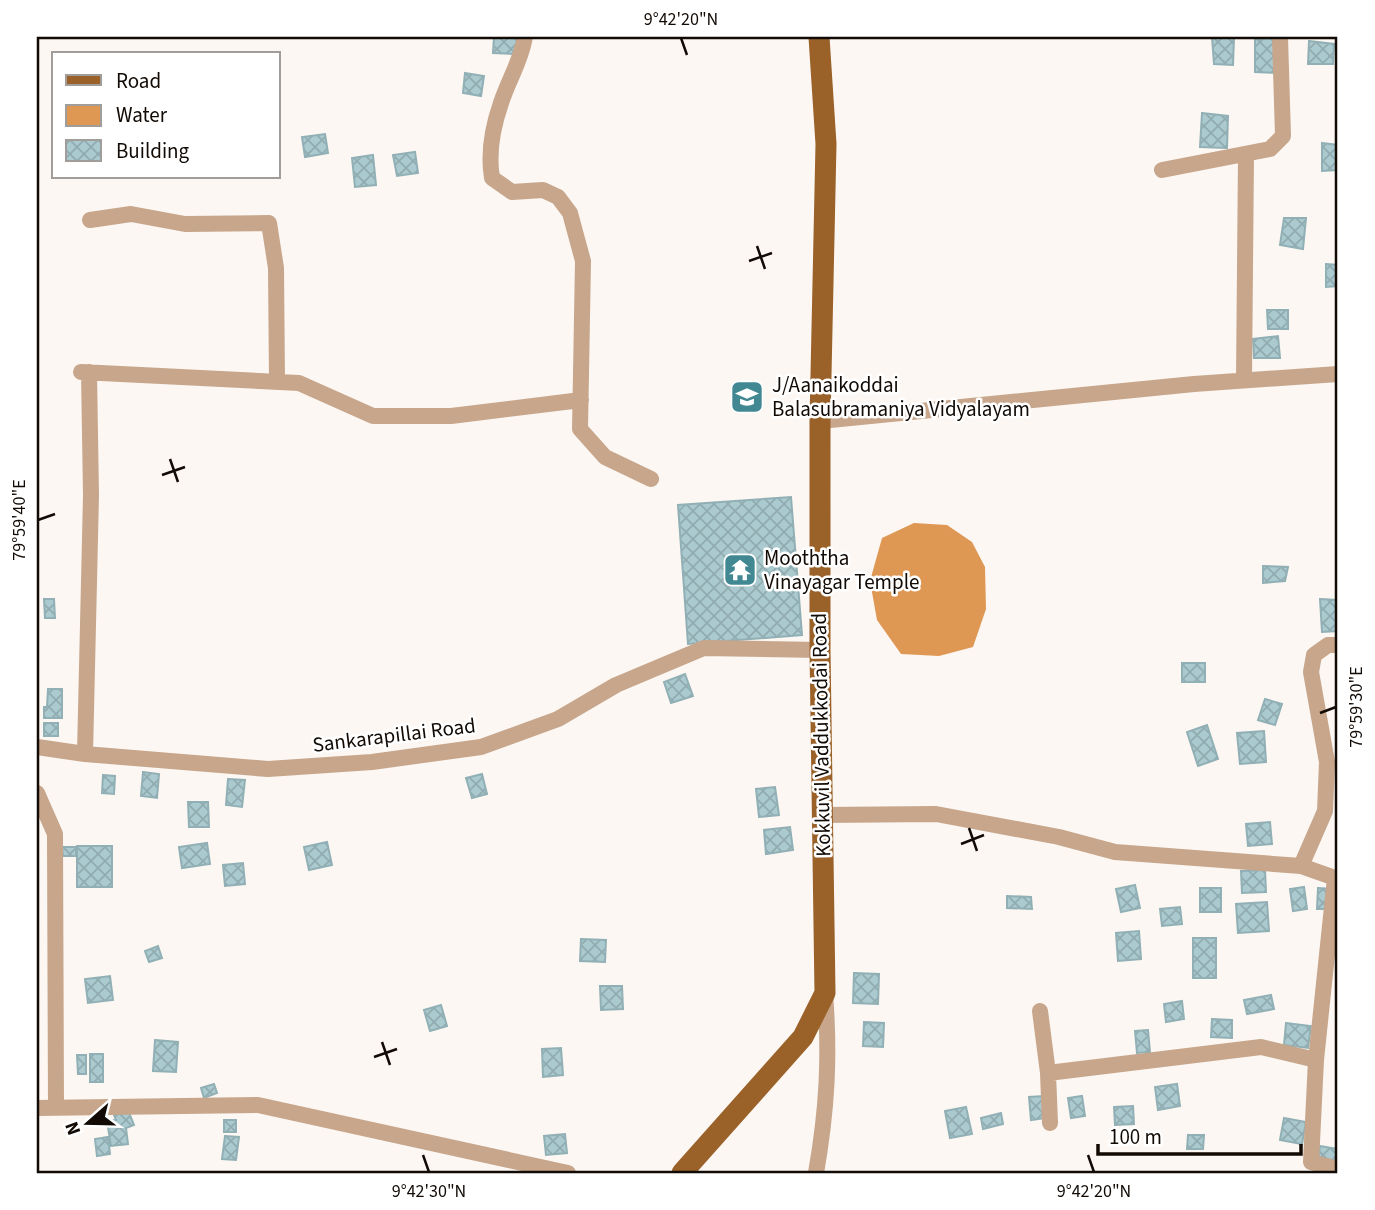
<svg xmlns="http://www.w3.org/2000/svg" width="1375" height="1210" font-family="'Source Sans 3',sans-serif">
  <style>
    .water { fill: #df9754 }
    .building { fill: url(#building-cross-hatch); stroke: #91b0b5; stroke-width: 2 }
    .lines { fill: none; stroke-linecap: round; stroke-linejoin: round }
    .minor { stroke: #c7a68b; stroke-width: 16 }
    .major { stroke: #9a6129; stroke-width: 21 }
    .ticks { fill: none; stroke: #110a05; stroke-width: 2.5 }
    .labels { text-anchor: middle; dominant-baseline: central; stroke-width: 5; stroke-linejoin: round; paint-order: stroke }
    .poi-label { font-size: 21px; fill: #110a05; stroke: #fff; text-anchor: start }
    .street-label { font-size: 21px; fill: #110a05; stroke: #fff }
    .neatline { fill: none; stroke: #110a05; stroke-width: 2.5 }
    .ticks-label { font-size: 18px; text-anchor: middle; fill: #110a05 }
  </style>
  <defs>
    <pattern id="building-cross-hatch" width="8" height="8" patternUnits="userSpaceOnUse" patternTransform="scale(1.75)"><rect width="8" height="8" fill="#aacacf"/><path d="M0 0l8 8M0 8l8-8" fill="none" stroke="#91acb0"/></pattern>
  </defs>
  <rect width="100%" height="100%" fill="#fcf7f3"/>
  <!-- water -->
  <path class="water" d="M914,523L947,525L972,542L985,567L986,609L973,647L939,656L901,654L877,620L870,581L882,538Z"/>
  <!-- building -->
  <path class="building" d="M494,37H517L516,54L493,53Z
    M1212,37H1234L1233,65L1214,64Z
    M1275,38L1277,73L1255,72V39Z
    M1309,41L1334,44L1333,64H1308Z
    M465,73L484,76L481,96L463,93Z
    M1202,113L1228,116L1227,148L1200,147Z
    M325,134L328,153L305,157L302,137Z
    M1322,143L1338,145V170L1322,171Z
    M415,152L418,173L397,176L393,155Z
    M373,155L376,185L355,187L352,158Z
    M1284,218H1306L1303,249L1280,245Z
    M1326,264L1338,265V286L1326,287Z
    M1267,310H1288V329H1268Z
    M1278,336L1280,358H1254L1253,339Z
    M791,497L802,635L688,644L678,505Z
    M1263,566L1288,567L1285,581L1263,583Z
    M44,599H54L55,618H45Z
    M1320,599L1338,600V631L1322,632Z
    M1182,663H1205V682H1182Z
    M685,674L693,696L671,703L664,682Z
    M48,689H62V718H44V707H47Z
    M1265,699L1282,704L1275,725L1258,720Z
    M44,723H58V736H44Z
    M1207,725L1218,759L1198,766L1187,732Z
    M1264,731L1266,762L1240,764L1237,733Z
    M143,772L159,774L157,798L141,796Z
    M482,774L487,794L472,798L466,778Z
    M103,775L115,776L114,794L102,793Z
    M228,779L245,780L242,807L226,805Z
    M775,787L779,815L759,817L756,789Z
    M188,802H208L209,827H189Z
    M1270,822L1272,844L1248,846L1246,824Z
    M790,827L793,850L766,854L764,830Z
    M327,842L332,865L309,870L304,847Z
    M207,843L210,864L182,868L179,847Z
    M77,846H112V887H77Z
    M62,847H76V856H63Z
    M243,863L245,884L225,886L223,865Z
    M1265,870L1266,892L1242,893L1241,871Z
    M1135,885L1140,908L1121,912L1116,889Z
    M1304,887L1307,909L1293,911L1290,889Z
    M1200,888H1221V912H1200Z
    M1318,888L1332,889L1330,909H1317Z
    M1007,896L1031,897L1032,909L1007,908Z
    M1267,902L1269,931L1238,933L1236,904Z
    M1180,907L1182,924L1162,926L1160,909Z
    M1139,931L1141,959L1118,961L1116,933Z
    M1193,938H1216V978H1193Z
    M581,939L606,940L605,962L580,961Z
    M158,946L162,958L149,962L145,951Z
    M854,973L879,974L878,1004L853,1003Z
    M110,976L113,1000L88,1003L85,979Z
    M600,986H622L623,1009L601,1010Z
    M1271,995L1274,1009L1247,1014L1244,1000Z
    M1182,1001L1184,1019L1166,1022L1164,1004Z
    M441,1005L447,1026L430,1031L424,1010Z
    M1212,1019L1232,1020V1038L1211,1037Z
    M864,1022L884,1023L883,1047L863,1046Z
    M1286,1023L1311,1026L1308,1048L1284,1045Z
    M1148,1030L1150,1052L1137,1053L1135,1031Z
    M155,1040L178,1042L176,1072L153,1071Z
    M561,1048L563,1075L543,1077L542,1049Z
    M90,1054H103V1082H90Z
    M77,1055H86V1074H78Z
    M214,1084L217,1093L204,1098L201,1088Z
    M1177,1084L1180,1106L1158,1110L1155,1087Z
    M1044,1096L1046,1118L1031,1120L1029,1097Z
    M1082,1096L1085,1116L1071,1118L1068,1098Z
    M1133,1106L1134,1124L1115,1125L1114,1107Z
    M966,1107L972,1134L950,1138L945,1111Z
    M128,1110L134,1125L126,1128L128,1144L111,1146L107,1121L116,1120L114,1115Z
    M1001,1113L1003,1124L983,1129L981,1118Z
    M1284,1118L1306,1122L1302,1144L1280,1140Z
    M224,1120H236V1132H224Z
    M565,1134L567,1153L546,1155L544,1136Z
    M1188,1135H1204L1203,1149H1187Z
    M225,1136L239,1137L236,1160L222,1159Z
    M108,1137L110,1154L97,1156L95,1139Z
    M1320,1146L1338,1149V1161L1318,1158Z"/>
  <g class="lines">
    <!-- minor -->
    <path class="minor" d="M525,37C520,64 509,78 501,103C493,126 488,154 492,178L512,192L543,190L558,197L570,213L583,261L580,429L605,457L651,479
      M1162,170L1270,149L1283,136L1280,37
      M90,220L131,214L185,224L269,223L276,268L277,381
      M81,372L299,383L373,416H451L581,400
      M1244,380L1246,155
      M820,421L1194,384L1338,374
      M37,747L85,754L268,769L372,762L481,747L558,719L616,685L704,648L820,650
      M85,754L91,495L89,372
      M37,793L55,834L56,1108
      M822,815L936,814L1059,837L1115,852L1301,866L1338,879
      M1301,866L1325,811L1327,762L1311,672L1314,655L1328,645H1338
      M1335,878L1316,1060L1311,1162L1338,1169
      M1040,1011L1048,1073L1050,1123
      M1048,1073L1261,1047L1316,1060
      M37,1108L258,1105L568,1173
      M816,1173C827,1110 830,1057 825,993"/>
    <!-- major -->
    <path class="major" d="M682,1173L803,1037L825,993L820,650V421L826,144L819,37"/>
  </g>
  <!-- ticks -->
  <path class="ticks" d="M681,38L687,55M757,246L765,269M749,261L772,253M170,459L178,482M162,475L185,467M38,520L55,514M1320,713L1336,707M969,828L977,851M961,844L984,835M382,1042L390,1065M374,1057L397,1049M423,1155L429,1172M1088,1155L1094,1172"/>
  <!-- icons -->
  <defs>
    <symbol id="school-square" viewBox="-11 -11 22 22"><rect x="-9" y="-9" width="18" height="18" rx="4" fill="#418892" stroke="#fff"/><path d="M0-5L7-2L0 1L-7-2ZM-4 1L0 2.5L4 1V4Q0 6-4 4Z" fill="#fff"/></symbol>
    <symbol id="temple-square" viewBox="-11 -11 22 22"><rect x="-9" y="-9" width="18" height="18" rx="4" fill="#418892" stroke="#fff"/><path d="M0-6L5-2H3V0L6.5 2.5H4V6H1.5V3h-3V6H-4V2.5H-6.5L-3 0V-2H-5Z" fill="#fff"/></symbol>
  </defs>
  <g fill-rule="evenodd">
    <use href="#school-square" x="728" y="378" width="38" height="38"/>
    <use href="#temple-square" x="721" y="551" width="38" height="38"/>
  </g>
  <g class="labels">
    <!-- poi labels -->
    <g class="poi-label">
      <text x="772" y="385">J/Aanaikoddai<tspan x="772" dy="24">Balasubramaniya Vidyalayam</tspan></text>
      <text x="764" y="558">Mooththa<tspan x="764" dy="24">Vinayagar Temple</tspan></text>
    </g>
    <!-- street labels -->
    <g class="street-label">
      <text transform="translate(394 735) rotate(-7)">Sankarapillai Road</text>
      <text transform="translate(821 735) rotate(-91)">Kokkuvil Vaddukkodai Road</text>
    </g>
  </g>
  <!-- border -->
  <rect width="1375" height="1210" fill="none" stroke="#ffffff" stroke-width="77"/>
  <!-- legend -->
  <rect x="52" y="52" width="228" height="126" fill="#ffffff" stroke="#a09d9b" stroke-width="2"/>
  <rect x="66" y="75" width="35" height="10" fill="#9a6129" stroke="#a09d9b" stroke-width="2"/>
  <text x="116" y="88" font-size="21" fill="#110a05">Road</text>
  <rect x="66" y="105" width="35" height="21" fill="#df9754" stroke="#a09d9b" stroke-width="2"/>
  <text x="116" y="122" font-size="21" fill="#110a05">Water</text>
  <rect x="66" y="140" width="35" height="21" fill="url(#building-cross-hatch)" stroke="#a09d9b" stroke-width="2"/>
  <text x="116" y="158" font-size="21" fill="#110a05">Building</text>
  <!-- north arrow -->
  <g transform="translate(88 1123) rotate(250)" stroke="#ffffff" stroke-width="5" paint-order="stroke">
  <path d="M0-5L12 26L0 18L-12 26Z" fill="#110a05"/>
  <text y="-10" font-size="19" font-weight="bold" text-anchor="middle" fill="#110a05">N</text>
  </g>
  <!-- scale -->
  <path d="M1098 1144v10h203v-10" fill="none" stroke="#110a05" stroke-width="3.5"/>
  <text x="1109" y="1144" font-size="21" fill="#110a05" stroke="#ffffff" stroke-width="5" paint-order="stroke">100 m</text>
  <rect x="38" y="38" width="1298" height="1134" class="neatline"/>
  <g class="ticks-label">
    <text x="681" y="25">9°42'20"N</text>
    <text transform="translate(19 520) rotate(-90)" y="6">79°59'40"E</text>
    <text transform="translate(1356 707) rotate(-90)" y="6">79°59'30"E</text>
    <text x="429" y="1197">9°42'30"N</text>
    <text x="1094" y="1197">9°42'20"N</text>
  </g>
</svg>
